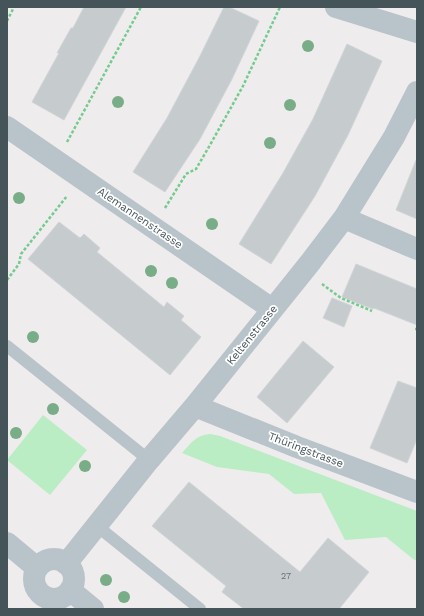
<svg xmlns="http://www.w3.org/2000/svg" width="424" height="616" font-family="'Work Sans',sans-serif">
  <style>
    .green { fill: #baedc3 }
    .building { fill: #c6cbce; stroke: #d0d4d8 }
    .lines { fill: none; stroke-linecap: round; stroke-linejoin: round }
    .path { stroke: #73cb8d; stroke-width: 2.5; stroke-dasharray: 3 2; stroke-linecap: butt }
    .lane { stroke: #b8c4c9; stroke-width: 12 }
    .street { stroke: #b8c4c9; stroke-width: 22 }
    .tree { fill: #78ad87 }
    .labels { text-anchor: middle; dominant-baseline: central; stroke-width: 3.5; stroke-linejoin: round; paint-order: stroke }
    .number-label { font-size: 9px; fill: #657276 }
    .street-label { font-size: 11px; fill: #455459; stroke: #fff }
  </style>
  <rect width="100%" height="100%" fill="#efeced"/>
  <!-- green -->
  <path class="green" d="M43,415L87,450L50,495L7,460Z
    M210,434L220,436L417,511V561L413,559L386,537L345,540L321,493L294,494L269,474L217,467L182,453C191,443 196,435 210,434Z"/>
  <!-- building -->
  <path class="building" d="M84,7H126L64,120L32,102L59,53H57L71,28H73Z
    M224,7H229L259,21L232,79L200,139L165,192L133,172L167,118L200,56Z
    M347,44L382,61L348,135L315,196L271,264L239,244L283,173L313,119Z
    M416,160H417V219L396,210Z
    M59,222L80,238L84,234L100,248L97,252L164,307L167,302L184,316L181,320L201,337L170,375L28,259Z
    M356,264L417,289V325L374,308L373,309L342,297Z
    M332,298L352,306L344,327L323,318Z
    M303,341L334,367L287,423L257,397Z
    M398,381L417,388V439L407,463L370,448Z
    M189,482L300,572L328,538L369,572L339,609H244L222,592L226,586L152,526Z"/>
  <g class="lines">
    <!-- path -->
    <path class="path" d="M7,21L14,7
      M67,142L141,7
      M165,208L186,174L196,169L210,145L243,86L280,7
      M7,280L19,264L21,254L67,196
      M322,284L341,298L372,311
      M415,329H417"/>
    <!-- lane -->
    <path class="lane" d="M7,346L149,460
      M97,526L200,609"/>
    <!-- street -->
    <path class="street" d="M336,7L417,32
      M7,127L272,309
      M344,218L417,249
      M195,406L297,447L417,492
      M7,543L37,568
      M34 579a20 20 0 1 1 40 0a20 20 0 1 1-40 0Z
      M66,564L149,460L195,406L309,264L344,218L394,137L417,92
      M70,590L93,609"/>
  </g>
  <!-- trees -->
  <g class="tree">
    <circle cx="308" cy="46" r="6"/>
    <circle cx="118" cy="102" r="6"/>
    <circle cx="290" cy="105" r="6"/>
    <circle cx="270" cy="143" r="6"/>
    <circle cx="19" cy="198" r="6"/>
    <circle cx="212" cy="224" r="6"/>
    <circle cx="151" cy="271" r="6"/>
    <circle cx="172" cy="283" r="6"/>
    <circle cx="33" cy="337" r="6"/>
    <circle cx="53" cy="409" r="6"/>
    <circle cx="16" cy="433" r="6"/>
    <circle cx="85" cy="466" r="6"/>
    <circle cx="106" cy="580" r="6"/>
    <circle cx="124" cy="597" r="6"/>
  </g>
  <g class="labels">
    <!-- number labels -->
    <g class="number-label">
      <text x="286" y="576">27</text>
    </g>
    <!-- street labels -->
    <g class="street-label">
      <text transform="translate(140 218) rotate(34)">Alemannenstrasse</text>
      <text transform="translate(252 335) rotate(-51)">Keltenstrasse</text>
      <text transform="translate(306 450) rotate(21)">Thüringstrasse</text>
    </g>
  </g>
  <!-- border -->
  <rect width="424" height="616" fill="none" stroke="#455459" stroke-width="16"/>
</svg>
